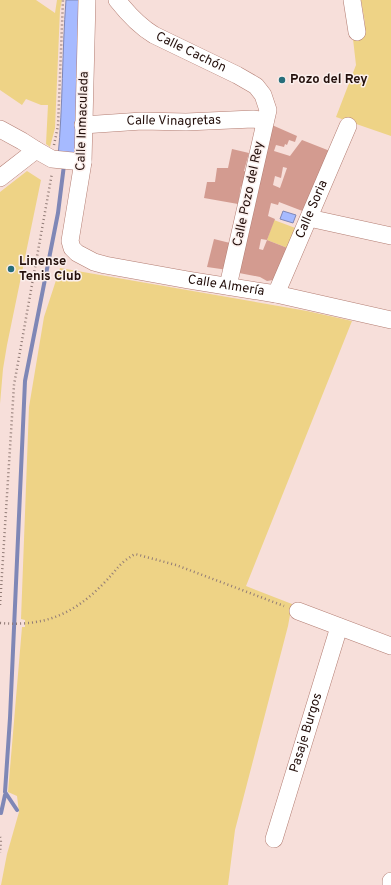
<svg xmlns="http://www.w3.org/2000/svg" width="391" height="885" font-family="Overpass,sans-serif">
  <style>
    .green { fill: #eed386 }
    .water { fill: #a6baff; stroke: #7f87b6 }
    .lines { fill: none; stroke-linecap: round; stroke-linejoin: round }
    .stream { stroke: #7f87b6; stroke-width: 4 }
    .building { fill: #d39b90; fill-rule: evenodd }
    .minor-casing { stroke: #b37d72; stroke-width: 18 }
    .path { stroke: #917b76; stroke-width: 2.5; stroke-dasharray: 1 3; stroke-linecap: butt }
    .minor { stroke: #fff; stroke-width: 17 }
    .poi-dot { fill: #276e7b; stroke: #fbefec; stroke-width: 1.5 }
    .labels { text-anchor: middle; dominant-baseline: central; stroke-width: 3; stroke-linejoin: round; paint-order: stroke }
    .street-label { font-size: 13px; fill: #230f0b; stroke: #fbefec }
    .poi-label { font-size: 13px; font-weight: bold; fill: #230f0b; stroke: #fbefec; text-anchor: start }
  </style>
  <rect width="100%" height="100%" fill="#f7dfda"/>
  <!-- green -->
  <path class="green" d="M0,0H36L55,13L57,0H62L60,10L55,128L50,147L46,144L48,105H41L26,99L22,105L0,90Z
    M361,0H391V136L336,117L356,65L353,39L365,34V23Z
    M27,171L41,180L7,345L3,369L0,404V192Z
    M274,220L298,229L290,249L267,240Z
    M60,268L307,311L352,321L246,586L292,604L288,626L235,830L228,885H1L7,854L19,812L17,796L8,792L22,627H25V620L21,619L29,407L44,317Z"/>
  <!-- water -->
  <path class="water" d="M66,0H81L78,158L58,157C63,105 62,52 66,0Z
    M283,211L296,215L293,223L280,219Z"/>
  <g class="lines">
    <!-- stream -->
    <path class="stream" d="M17,810L5,792L10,718L25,381L58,213L64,165
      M1,813L5,795"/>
  </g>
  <!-- building -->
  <path class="building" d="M272,125L297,136L295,142L289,140L287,145L285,144L284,147L276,145L274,151L290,156L302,140L330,151L305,212L279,202L278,205L271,203L268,216L275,219L267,240L261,239L259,249L263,250L267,240L290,249L278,282L273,280L267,281L260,277L239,273L258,193H255ZM283,167L287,168L280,188L273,185L275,176L281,178Z
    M232,149L249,153L244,171L247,172L244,187L241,186L238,204L204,198L207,182H215L217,168H228Z
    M214,239L234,244L228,270L207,267Z"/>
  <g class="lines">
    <defs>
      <g id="minor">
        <path id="s1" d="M87,0L83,162L70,241L72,248L77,253L94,262L105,265L188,280L276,294L391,320"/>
        <path id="s2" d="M117,0C128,14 139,26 154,35L237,75L256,86L263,95L268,110L228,286"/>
        <path d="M352,0L357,32"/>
        <path id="s3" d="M83,125L142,121L186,122L253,119L265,121"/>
        <path d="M0,129L22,141L36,150L52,159L83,162"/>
        <path d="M0,178L36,150"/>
        <path d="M309,218L391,236"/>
        <path id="s4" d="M276,294L348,126"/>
        <path d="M298,611L391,646"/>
        <path id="s5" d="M274,839L339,627"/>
        <path d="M391,885V881"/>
      </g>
    </defs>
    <!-- minor casing -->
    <use href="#minor" class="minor-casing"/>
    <!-- path -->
    <path class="path" d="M54,145L58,126L63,0
      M0,605L14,385L52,173
      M0,623C44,627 74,614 104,583C116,571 119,563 135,554L176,565L284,606
      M0,837L1,839L0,853"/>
    <!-- minor -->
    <use href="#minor" class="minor"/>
  </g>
  <!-- markers -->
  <g class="poi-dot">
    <circle cx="282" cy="80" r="4"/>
    <circle cx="11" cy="269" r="4"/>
  </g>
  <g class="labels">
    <!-- street labels -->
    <g class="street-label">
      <text stroke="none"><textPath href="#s2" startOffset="92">Calle Cachón</textPath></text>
      <text transform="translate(83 121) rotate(-88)">Calle Inmaculada</text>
      <text stroke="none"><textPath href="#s3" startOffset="91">Calle Vinagretas</textPath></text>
      <text transform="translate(249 194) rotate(-78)">Calle Pozo del Rey</text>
      <text stroke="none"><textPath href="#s4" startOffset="92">Calle Soria</textPath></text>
      <text stroke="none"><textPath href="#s1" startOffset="410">Calle Almería</textPath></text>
      <text stroke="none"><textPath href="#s5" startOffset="111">Pasaje Burgos</textPath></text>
    </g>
    <!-- poi labels -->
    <g class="poi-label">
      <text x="290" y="80">Pozo del Rey</text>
      <text x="19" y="262">Linense<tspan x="19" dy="15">Tenis Club</tspan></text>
    </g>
  </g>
</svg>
